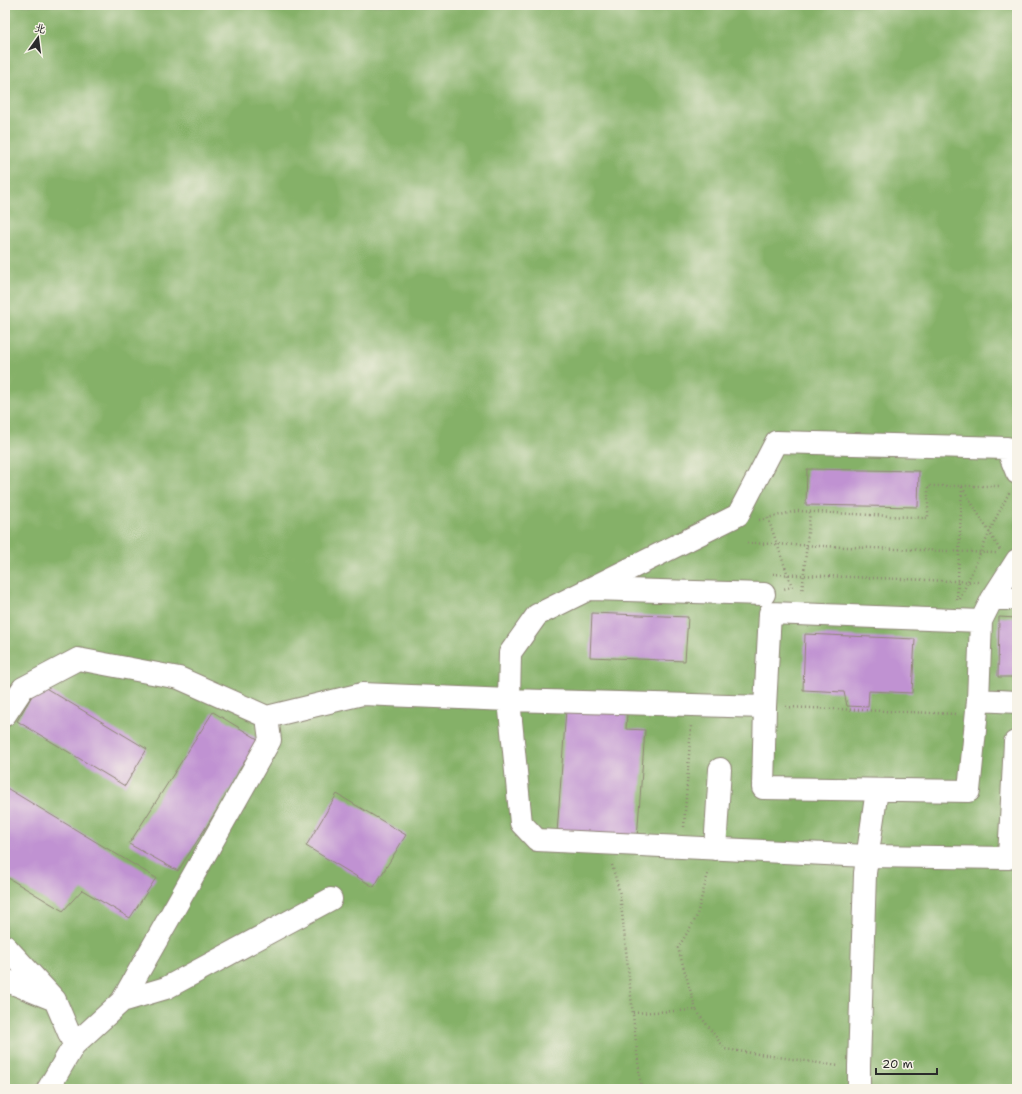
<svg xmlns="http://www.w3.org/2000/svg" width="1022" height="1094" font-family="'Shantell Sans','LXGW WenKai TC',sans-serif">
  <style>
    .forest { fill: #85b168; stroke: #586e4a }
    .building { fill: #c092d2 }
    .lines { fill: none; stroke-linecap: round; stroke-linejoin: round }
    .minor-casing { stroke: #8e8576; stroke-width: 24 }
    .path { stroke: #8e8576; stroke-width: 2.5; stroke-dasharray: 1 3; stroke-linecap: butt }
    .minor { stroke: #fff; stroke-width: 22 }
  </style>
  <rect width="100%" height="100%" fill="#f7f3e8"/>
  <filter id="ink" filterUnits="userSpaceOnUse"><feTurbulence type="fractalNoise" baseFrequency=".025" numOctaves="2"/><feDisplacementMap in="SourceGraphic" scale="8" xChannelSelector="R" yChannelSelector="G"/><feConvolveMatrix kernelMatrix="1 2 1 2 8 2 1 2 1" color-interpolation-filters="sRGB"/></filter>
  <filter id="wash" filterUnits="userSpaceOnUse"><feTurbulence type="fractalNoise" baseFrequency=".012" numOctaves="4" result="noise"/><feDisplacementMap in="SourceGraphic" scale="16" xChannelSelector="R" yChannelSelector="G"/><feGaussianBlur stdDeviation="0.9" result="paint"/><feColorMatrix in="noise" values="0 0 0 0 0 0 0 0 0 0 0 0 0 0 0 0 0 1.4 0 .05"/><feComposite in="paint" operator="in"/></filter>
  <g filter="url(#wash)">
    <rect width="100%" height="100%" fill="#f2dfc1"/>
    <!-- forest -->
    <path class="forest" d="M5,5H1017V1089H5Z"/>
    <g id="blocks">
      <!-- building -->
      <path class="building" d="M807,469L919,471L918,507L806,505Z
        M592,613L688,617L685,661L590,657Z
        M999,617L1017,618V677H998Z
        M805,634L915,639L912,693L869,691L868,707L847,706L844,692L803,690Z
        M39,684L147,749L125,786L17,721Z
        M566,709L627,714L626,729L645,730L637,839L557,833Z
        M213,712L261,741L178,871L129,844Z
        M5,787L156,878L130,918L82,890L63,911L5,876Z
        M337,794L406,835L374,887L306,846Z"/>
    </g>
  </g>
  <g filter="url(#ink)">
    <use href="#blocks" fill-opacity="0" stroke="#8e8576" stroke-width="1"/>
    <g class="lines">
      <defs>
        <path id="minor" d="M591,589L764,594
          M992,599H1017
          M981,621L992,599L1017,560
          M765,707L770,613L981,621L978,700
          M5,715L23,688L78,659L179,678L267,717
          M1015,742L1009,858L867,856L537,840L521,823L509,700L765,707L763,788L969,791L978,700L1017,702
          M715,849L720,769
          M5,946L55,1000L74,1045
          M5,980L50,998
          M122,1001L166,988L331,899
          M48,1089L74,1045L122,1001L270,740L267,717L362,694L509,700L510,653L537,615L738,515L776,442L1007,448L1017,473
          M859,1089V1066L865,873L877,790"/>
      </defs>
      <!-- minor casing -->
      <use href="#minor" class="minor-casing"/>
      <!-- path -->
      <path class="path" d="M962,487L1000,550
        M768,518L792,587L783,589
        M759,520L797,511L928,518V486H1001
        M747,543L996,553
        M773,574L978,582
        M802,593L810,512
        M960,599L995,520L1009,493
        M957,600L962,486
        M786,707L957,714
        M684,827L691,726
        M612,865L620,894L641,1089
        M696,1010L678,948L696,918L709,870
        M633,1013L696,1010L725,1049L839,1066"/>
      <!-- minor -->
      <use href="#minor" class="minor"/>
    </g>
  </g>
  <!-- margin -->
  <rect width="1022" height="1094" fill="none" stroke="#f7f3e8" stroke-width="20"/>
  <!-- north arrow -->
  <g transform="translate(38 38) rotate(14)" stroke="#f7f3e8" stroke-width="3" paint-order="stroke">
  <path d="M0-3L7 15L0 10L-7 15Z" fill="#2b2b2b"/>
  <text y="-6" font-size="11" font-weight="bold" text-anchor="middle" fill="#2b2b2b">北</text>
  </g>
  <!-- scale -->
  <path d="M876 1068v6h61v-6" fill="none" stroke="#2b2b2b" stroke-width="2"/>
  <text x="882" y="1068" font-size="12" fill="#2b2b2b" stroke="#f7f3e8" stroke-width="3" paint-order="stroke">20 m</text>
</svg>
